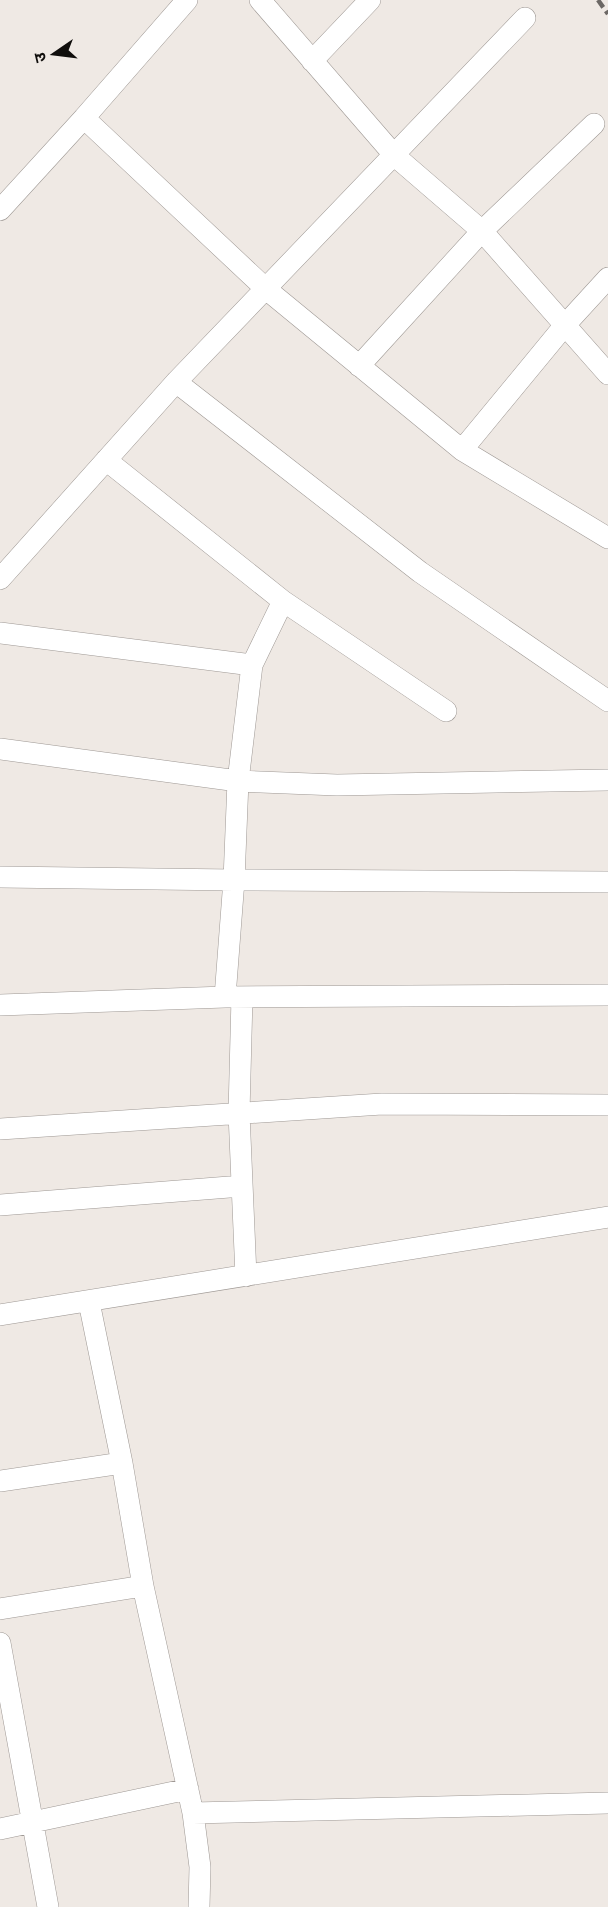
<svg xmlns="http://www.w3.org/2000/svg" width="608" height="1907" font-family="'Sofia Sans Condensed','Noto Sans Devanagari',sans-serif">
  <style>
    .lines { fill: none; stroke-linecap: round; stroke-linejoin: round }
    .minor-casing { stroke: #9e9894; stroke-width: 22 }
    .minor { stroke: #fff; stroke-width: 21 }
    .rail { stroke: #6c6865; stroke-width: 4.5; stroke-dasharray: 9 4.5; stroke-linecap: butt }
  </style>
  <rect width="100%" height="100%" fill="#efe9e4"/>
  <g class="lines">
    <defs>
      <path id="minor" d="M260,0L395,156L482,231L608,374
        M312,61L370,0
        M84,118L266,289L462,450L608,538
        M0,210L84,118L187,0
        M359,366L482,231L594,124
        M176,382L420,572L608,701
        M462,450L565,325L608,278
        M106,460L283,601L446,711
        M0,579L176,382L525,18
        M0,633L252,665
        M0,749L238,781L337,785L608,780
        M0,877L234,880L608,882
        M225,997L234,880L238,781L252,665L283,601
        M242,997L239,1113L246,1276
        M0,1005L225,997L608,995
        M0,1129L382,1104L608,1105
        M0,1205L242,1186
        M89,1302L122,1463L143,1586L193,1813L200,1867L199,1907
        M0,1315L608,1217
        M0,1481L122,1463
        M0,1609L143,1586
        M0,1643L48,1907
        M193,1813L608,1803
        M0,1829L188,1789"/>
    </defs>
    <!-- minor casing -->
    <use href="#minor" class="minor-casing"/>
    <!-- minor -->
    <use href="#minor" class="minor"/>
    <!-- rail -->
    <path class="rail" d="M598,0L608,14"/>
  </g>
  <!-- north arrow -->
  <g transform="translate(54 54) rotate(256)" stroke="#efe9e4" stroke-width="4.5" paint-order="stroke">
  <path d="M0-4.5L10 22L0 15L-10 22Z" fill="#100e0c"/>
  <text y="-9" font-size="16" font-weight="bold" text-anchor="middle" fill="#100e0c">उ</text>
  </g>
</svg>
